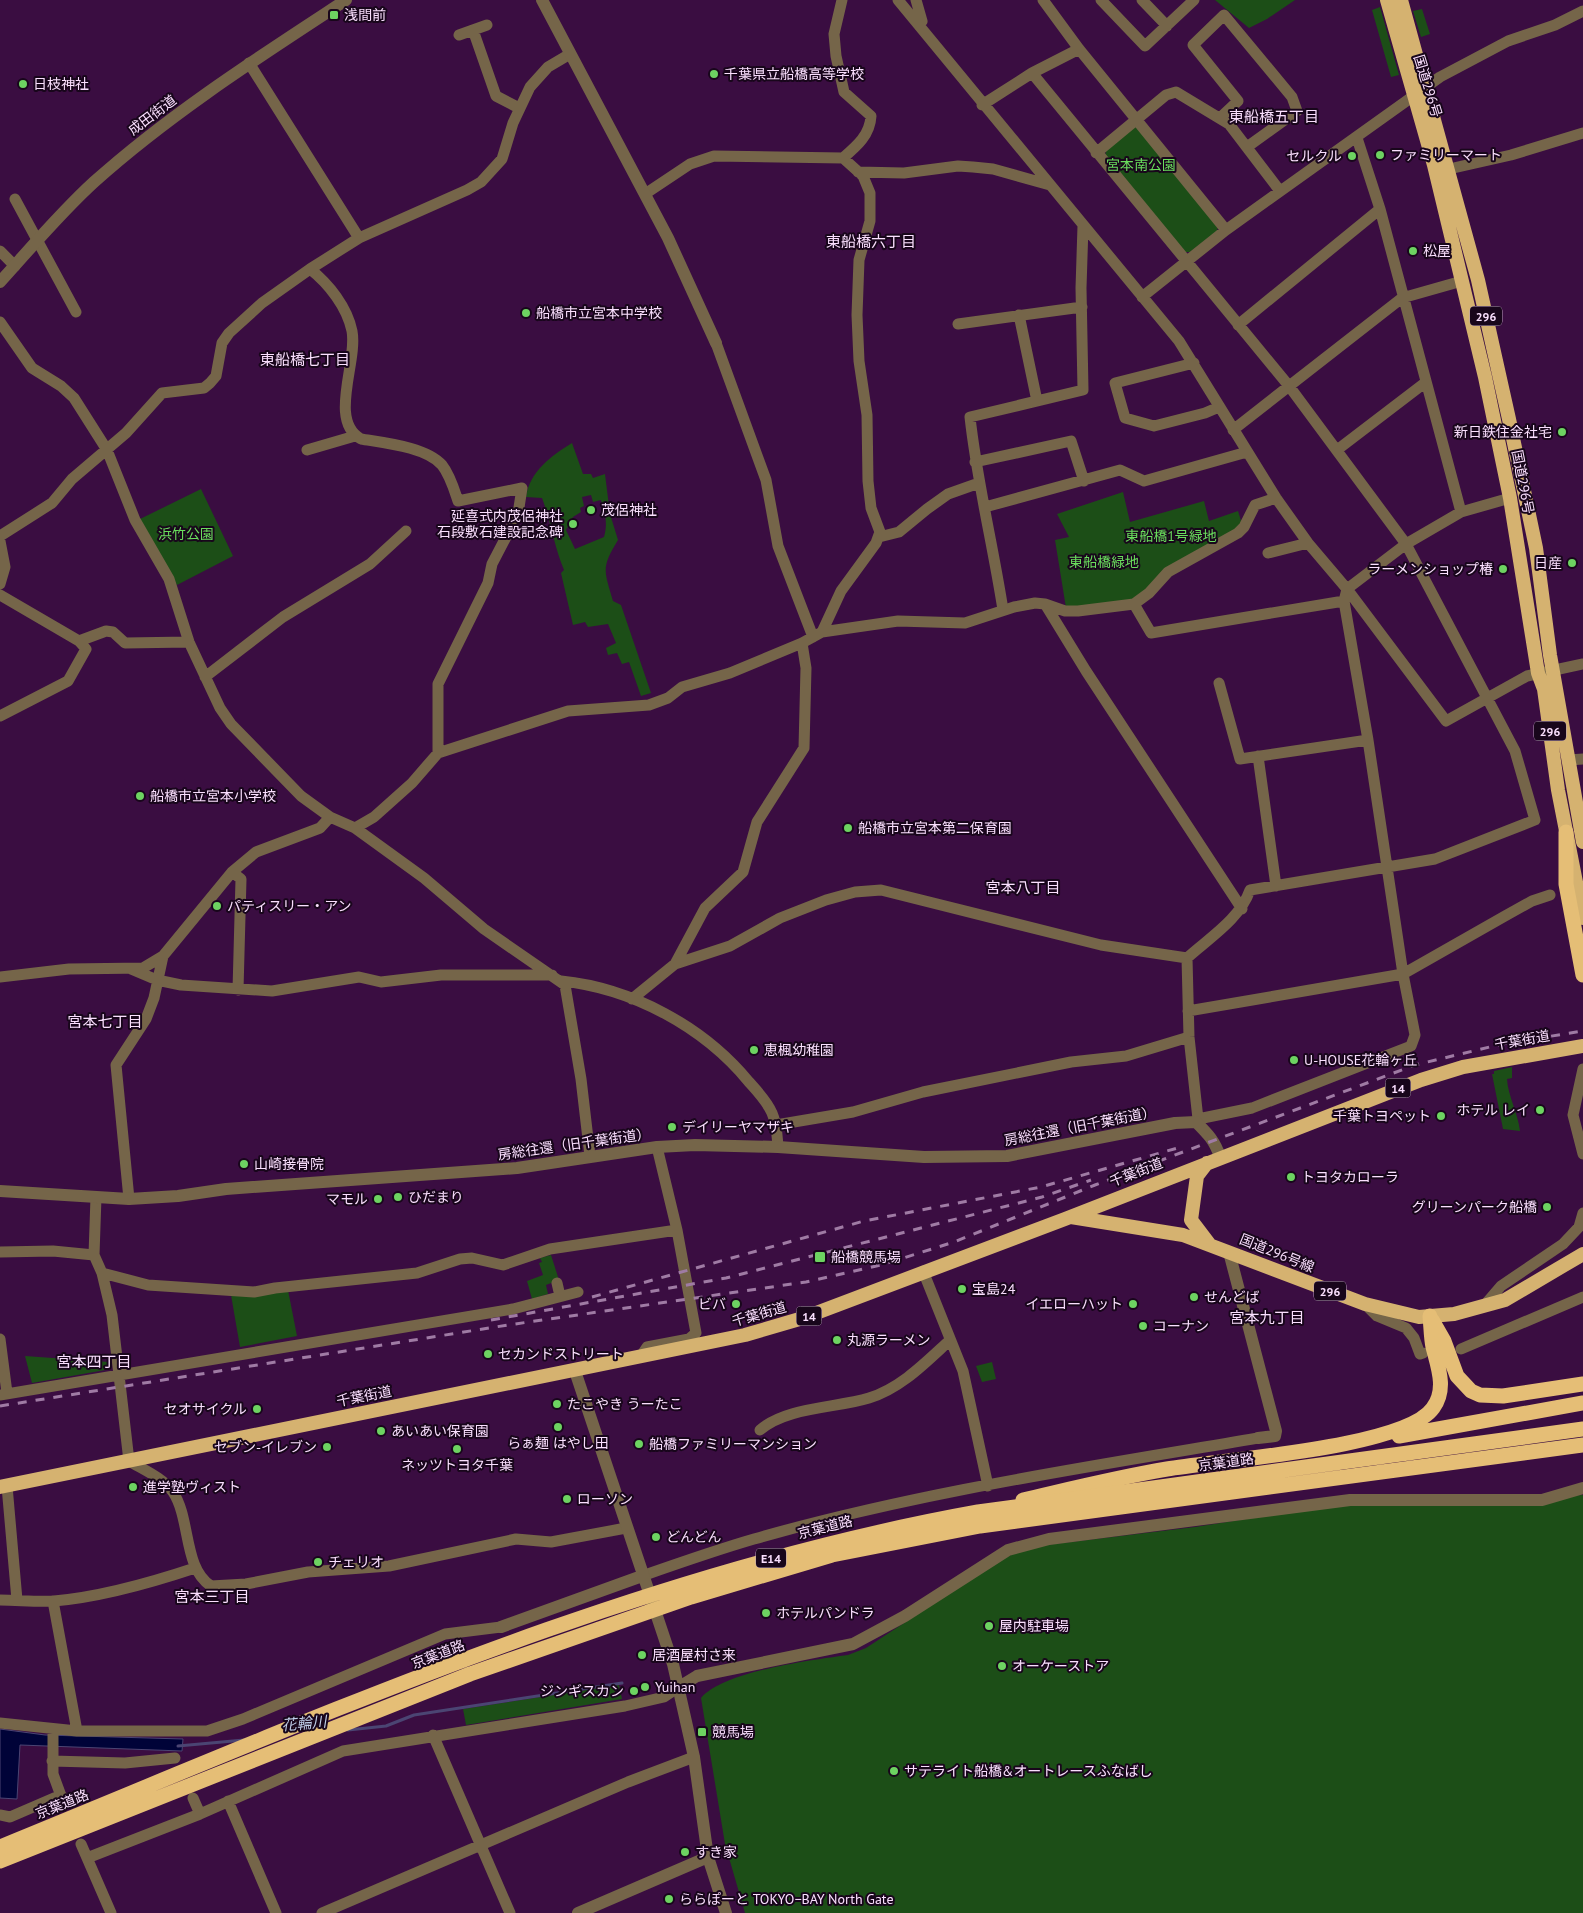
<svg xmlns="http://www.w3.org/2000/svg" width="1583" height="1913" font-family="'PT Sans','Noto Sans JP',sans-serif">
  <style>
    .green { fill: #1c4e17; fill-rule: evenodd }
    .water { fill: #000338; stroke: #4b4573 }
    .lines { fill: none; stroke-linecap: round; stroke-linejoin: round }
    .stream { stroke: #4b4573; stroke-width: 3 }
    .minor { stroke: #756549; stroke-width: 11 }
    .tertiary { stroke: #756549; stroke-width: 12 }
    .trunk { stroke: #d5b270; stroke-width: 14 }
    .motorway { stroke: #e5be76; stroke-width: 15 }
    .rail { stroke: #9f7ba4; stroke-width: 3; stroke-dasharray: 9 9; stroke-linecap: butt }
    .motorway-bridge { stroke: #e5be76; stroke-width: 15 }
    .poi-dot { fill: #6dd361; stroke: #18061b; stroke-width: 2 }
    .labels { text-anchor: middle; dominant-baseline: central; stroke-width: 4; stroke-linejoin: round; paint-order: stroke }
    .shield { fill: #18061b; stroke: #b69eba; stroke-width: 1 }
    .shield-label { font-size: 12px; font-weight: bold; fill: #fadffe }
    .poi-label { font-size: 14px; fill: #fadffe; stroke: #18061b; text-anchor: start }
    .street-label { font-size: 14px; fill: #fadffe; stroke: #18061b }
    .park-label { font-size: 14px; fill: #6ade5d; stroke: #18061b }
    .neighbourhood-label { font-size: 15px; fill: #fadffe; stroke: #18061b }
    .water-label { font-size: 15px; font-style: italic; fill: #c1d0ea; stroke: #18061b }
  </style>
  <rect width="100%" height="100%" fill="#3a0d41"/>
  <!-- green -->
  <path class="green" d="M1215,0H1295L1267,19L1249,28Z
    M1380,7L1399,75L1391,77L1372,10Z
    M1422,9L1430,34L1421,37L1413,11Z
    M1135,126L1139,128L1218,226L1217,231L1190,252H1185L1105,156L1106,151Z
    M572,443L583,474H591L593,478L605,474L610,514L618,540C601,568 604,570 613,601L621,605L651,693L641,696L629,662L622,664L617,653L608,655L606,648L616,643L608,624L588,627L585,622L573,625L561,573L564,570C554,546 551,522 542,498L526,497C530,471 551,456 572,443ZM591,495L593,502L601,500C605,514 608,523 604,537L575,549L566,530L573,517L581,512L580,508L584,506L582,497Z
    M201,489L233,556L177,585L140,519Z
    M1123,492L1130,522L1204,501L1209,521L1238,511L1242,524L1133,601L1066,608L1055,540L1069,537L1057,514Z
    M1512,1067V1078L1507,1079C1508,1096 1518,1113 1520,1131L1503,1129L1492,1074H1494V1071Z
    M551,1255L559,1280L546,1285L548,1294L532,1299L527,1281L543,1275L539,1263L542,1262L540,1258Z
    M288,1290L297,1336L240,1347L231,1295Z
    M25,1356L109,1362L111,1369L32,1383Z
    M992,1362L996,1379L982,1382L976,1366Z
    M1583,1495V1913H745L725,1844L701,1698C724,1671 812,1660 848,1655L866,1648L997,1562L1013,1554L1038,1546L1195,1527L1329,1506Z
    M619,1685L622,1699L466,1725L463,1709Z"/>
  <!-- water -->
  <path class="water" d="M0,1729L45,1735L183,1739L182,1751L20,1745L17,1799L0,1798Z"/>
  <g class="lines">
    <!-- stream -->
    <path class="stream" d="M348,1730L386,1726L414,1715L622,1683
      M178,1746L244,1740"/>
    <!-- minor -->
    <path class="minor" d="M842,0L834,34L836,56L844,92L871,116C870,135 857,146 843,158
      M898,0L1179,341L1276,498L1308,543L1347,589L1446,721L1527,676L1583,664
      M916,0L922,21L917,23
      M1043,0L1079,49L1226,230
      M1101,0L1145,46L1194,0
      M1142,0L1167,26
      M473,30L496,96L519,108
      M459,35L487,25
      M249,63L359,238
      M1032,73L1289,386L1406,544L1515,751L1535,820L1435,859L1250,890C1240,919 1209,938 1187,958L1189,1037L1198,1119L1196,1122
      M982,105L1032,73L1079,49
      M1221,117L1238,101L1193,45L1224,15L1292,97L1297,111L1247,147
      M1357,138L1380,209L1461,512
      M1096,153L1166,95L1176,92L1229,124L1280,191
      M1449,169L1511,155L1583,133
      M858,172L904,173L958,166L973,167L993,169L1050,185
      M645,194L690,164L714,156L843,158L863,176L870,193V221L859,260L857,315L859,361L867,415L868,481L871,508L880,532L876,543L841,591L822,632
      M15,199L76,312
      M0,251L15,266
      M310,269C329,284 347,307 352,331C358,362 328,421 361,439C385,443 426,447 442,465C450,475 454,489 458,501L522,488L518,514L492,564L488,583L438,684V753
      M1142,297L1226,230L1440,77L1508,41L1555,25L1583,11
      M1019,315L1037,401
      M0,322L32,368L61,386L74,398L107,450L135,520L169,579L189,642L220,708L231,724L301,796L330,817L355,828L424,878L484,929L565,985L581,1079L590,1156
      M958,324L1082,307
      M1238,325L1380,209
      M716,343L766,480L778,546L813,637
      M1194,363L1115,383L1125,418L1154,426L1205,413L1219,407
      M1233,430L1402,298L1462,281
      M307,450L355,436
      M1337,450L1426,382
      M975,462L1071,441L1084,481
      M985,507L1120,470L1144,481L1247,452
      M0,536L52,503L72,479L126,433L162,393L204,388L210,383L216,376L222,343L229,333L262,303L310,269L359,238L467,190L481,182L502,159L513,123L530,87L548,67L570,54
      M879,537L899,532L927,509L948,494L979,483
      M0,541L5,567L0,584
      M1268,553L1308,543
      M0,595L79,641L106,631L113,632L125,643L189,642
      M1045,604L1086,671L1242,909
      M1134,604L1151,633L1344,601
      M1003,610C993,545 977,482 970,417L1083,390L1081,288L1083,226
      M205,677L283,617L370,564L406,531
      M1219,683L1240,759L1368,740
      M0,716L68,681L86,649L79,641
      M1258,756L1276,886
      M1569,760L1583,759
      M355,828L374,817L412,783L438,753L568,711L649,705L668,698L682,687L730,673L802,643L822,632L898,621L965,623L1014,607L1035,603L1045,604L1065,611H1078L1134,604L1149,593L1168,572L1238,533L1244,527L1255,505L1276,498
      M232,872L241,879L238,990
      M675,964L730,946L780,918L826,900L855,892L881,890L1101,945L1187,958
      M131,969L157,980L181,985L272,991L359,977L381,982L441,975H552
      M0,977L69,969L143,968L163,956L232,872L256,852L320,828L330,817
      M561,981C632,988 704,1027 749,1082C757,1091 767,1101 772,1113C777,1124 777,1135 778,1147
      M632,999L675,964L705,908L743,872L757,822L804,748L806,668L802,643
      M1188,1011L1403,974L1505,916L1532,901L1550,895
      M1583,1069L1573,1115L1583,1154
      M1198,1119L1252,1108L1411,1046L1415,1035L1403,974L1368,740L1344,601L1347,589L1406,544L1461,512L1510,498
      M776,1125L853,1112L923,1092L1071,1062L1126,1056L1189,1037
      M96,1197L94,1255L102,1273L112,1315L129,1461C144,1470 163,1478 173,1492C191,1519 183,1568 211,1586L246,1584L308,1572L389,1566L516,1539L551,1542L626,1528
      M129,1199L116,1065L146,1019L154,998L163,956
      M0,1252L53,1251L94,1255
      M923,1271L963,1371L988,1486
      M102,1273L148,1285L254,1292L275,1288L417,1273L460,1259L472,1258L503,1265L550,1249L677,1230
      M557,1283L560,1296
      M1365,1304L1377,1316L1406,1328L1414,1338L1420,1354L1423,1353
      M1483,1307L1501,1286L1563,1244L1579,1227L1583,1213
      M0,1339L7,1393
      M1461,1349L1583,1297
      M641,1356L647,1347L689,1339L696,1333L677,1230L657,1147
      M0,1395L513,1309L578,1292
      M760,1430C786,1407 836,1408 869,1398C901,1388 925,1363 949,1341
      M7,1486L17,1600
      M642,1576C679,1563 716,1550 754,1539C918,1492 1089,1467 1258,1438
      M0,1600C18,1600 36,1602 54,1601C101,1597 150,1583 195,1568
      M53,1601L77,1731
      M0,1723L77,1731H207L243,1719L445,1634L501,1627
      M53,1729V1774L64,1804
      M433,1735L510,1913
      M52,1761L125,1763L175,1758
      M193,1798L200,1814
      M228,1801L276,1913
      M0,1815L10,1817L61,1795
      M81,1844L111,1913
      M87,1858L200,1814L343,1751L625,1706L664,1697L679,1687
      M322,1913L628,1782L694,1757"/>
    <!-- tertiary -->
    <path class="tertiary" d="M542,0L668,238L716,343
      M0,282C30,249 60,213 94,182C171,113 259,57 346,0
      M0,1191L129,1199L178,1196L226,1189L517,1168L657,1147L695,1145L778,1147L924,1157L1007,1156L1175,1123L1196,1122C1208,1134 1215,1141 1220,1157
      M1229,1252L1276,1431L1275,1436L1258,1438
      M575,1371L673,1664L694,1757L708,1857L726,1913
      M501,1627L642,1576
      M679,1687L697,1676L853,1644L905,1616L1008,1550L1049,1539L1350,1500H1542L1583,1488
      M578,1913L708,1857"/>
    <!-- trunk -->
    <path class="trunk" d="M1387,0L1434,165L1485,377L1510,498L1538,673L1544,689L1558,790L1583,918
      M1401,0L1478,280L1509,419L1536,548L1550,655L1583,842
      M1207,1163L1197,1176L1191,1220L1210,1245
      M1071,1217L1183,1235L1365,1304L1419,1317L1454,1314L1505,1300L1583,1254
      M0,1487L745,1335L803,1318L1065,1219L1421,1080L1463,1067L1583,1046"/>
    <!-- motorway -->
    <path class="motorway" d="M1566,832V884L1583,975
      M1432,1320L1444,1341L1457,1376L1471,1391L1480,1395L1503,1396L1583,1384
      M1399,1436L1583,1403
      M1023,1500C1071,1489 1119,1477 1167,1469C1219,1460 1405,1448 1433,1408C1447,1389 1438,1367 1433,1347C1431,1337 1431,1326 1430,1316"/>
    <!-- rail -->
    <path class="rail" d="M592,1297L864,1221L1041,1187L1181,1147
      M491,1320L726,1278L1042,1197L1091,1180
      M0,1406L508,1325L806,1282L881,1265L954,1242L1095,1185L1415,1065L1502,1044L1583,1031"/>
    <!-- motorway-bridge -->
    <path class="motorway-bridge" d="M0,1847C319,1717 637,1573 978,1512L1583,1429
      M0,1861L470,1674L691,1597L832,1555L980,1526L1583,1445"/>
  </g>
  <!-- markers -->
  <g class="poi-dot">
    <rect x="329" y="10" width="10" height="10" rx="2.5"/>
    <circle cx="714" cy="74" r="5"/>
    <circle cx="23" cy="84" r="5"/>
    <circle cx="1380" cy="155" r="5"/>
    <circle cx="1352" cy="156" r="5"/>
    <circle cx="1413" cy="251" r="5"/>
    <circle cx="526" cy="313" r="5"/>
    <circle cx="1562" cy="432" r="5"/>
    <circle cx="591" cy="510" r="5"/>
    <circle cx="573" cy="524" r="5"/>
    <circle cx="1572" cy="563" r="5"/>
    <circle cx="1503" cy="569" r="5"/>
    <circle cx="140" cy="796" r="5"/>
    <circle cx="848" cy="828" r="5"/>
    <circle cx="217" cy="906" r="5"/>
    <circle cx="754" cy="1050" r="5"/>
    <circle cx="1294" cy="1060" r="5"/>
    <circle cx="1540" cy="1110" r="5"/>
    <circle cx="1441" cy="1116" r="5"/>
    <circle cx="672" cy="1127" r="5"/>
    <circle cx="244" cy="1164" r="5"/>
    <circle cx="1291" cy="1177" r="5"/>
    <circle cx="398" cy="1197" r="5"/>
    <circle cx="378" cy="1199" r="5"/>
    <circle cx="1547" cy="1207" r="5"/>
    <rect x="814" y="1251" width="12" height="12" rx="2.5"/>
    <circle cx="962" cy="1289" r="5"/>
    <circle cx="1194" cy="1297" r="5"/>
    <circle cx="736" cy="1304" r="5"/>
    <circle cx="1133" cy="1304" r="5"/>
    <circle cx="1143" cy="1326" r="5"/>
    <circle cx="837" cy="1340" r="5"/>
    <circle cx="488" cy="1354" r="5"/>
    <circle cx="557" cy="1404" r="5"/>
    <circle cx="257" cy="1409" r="5"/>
    <circle cx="558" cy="1427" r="5"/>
    <circle cx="381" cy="1431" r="5"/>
    <circle cx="639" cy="1444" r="5"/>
    <circle cx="327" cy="1447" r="5"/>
    <circle cx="457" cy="1449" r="5"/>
    <circle cx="133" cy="1487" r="5"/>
    <circle cx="567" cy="1499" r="5"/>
    <circle cx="656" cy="1537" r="5"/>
    <circle cx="318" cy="1562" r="5"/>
    <circle cx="766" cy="1613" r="5"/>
    <circle cx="989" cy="1626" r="5"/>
    <circle cx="642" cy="1655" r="5"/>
    <circle cx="1002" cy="1666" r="5"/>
    <circle cx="645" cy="1687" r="5"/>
    <circle cx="634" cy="1691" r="5"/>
    <rect x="697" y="1727" width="10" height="10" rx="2.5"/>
    <circle cx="894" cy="1771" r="5"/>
    <circle cx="685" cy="1852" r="5"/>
    <circle cx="669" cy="1899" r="5"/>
  </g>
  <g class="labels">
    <!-- shield labels -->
    <g class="shield">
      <rect x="1470" y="306.5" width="32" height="19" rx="4"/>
      <rect x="1534" y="721.5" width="32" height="19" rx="4"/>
      <rect x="1385.5" y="1078.5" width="25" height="19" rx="4"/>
      <rect x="1314" y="1281.5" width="32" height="19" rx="4"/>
      <rect x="796.5" y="1306.5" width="25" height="19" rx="4"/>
      <rect x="756" y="1548.5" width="30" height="19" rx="4"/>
    </g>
    <g class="shield-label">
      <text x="1486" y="316">296</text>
      <text x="1550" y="731">296</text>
      <text x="1398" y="1088">14</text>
      <text x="1330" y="1291">296</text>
      <text x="809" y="1316">14</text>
      <text x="771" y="1558">E14</text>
    </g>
    <!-- poi labels -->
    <g class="poi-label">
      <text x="344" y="15">浅間前</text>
      <text x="724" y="74">千葉県立船橋高等学校</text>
      <text x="33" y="84">日枝神社</text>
      <text x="1390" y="155">ファミリーマート</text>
      <text x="1342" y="156" text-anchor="end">セルクル</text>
      <text x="1423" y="251">松屋</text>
      <text x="536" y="313">船橋市立宮本中学校</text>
      <text x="1552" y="432" text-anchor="end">新日鉄住金社宅</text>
      <text x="601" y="510">茂侶神社</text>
      <text x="563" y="516" text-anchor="end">延喜式内茂侶神社<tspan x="563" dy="16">石段敷石建設記念碑</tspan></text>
      <text x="1562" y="563" text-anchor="end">日産</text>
      <text x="1493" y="569" text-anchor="end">ラーメンショップ椿</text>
      <text x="150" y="796">船橋市立宮本小学校</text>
      <text x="858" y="828">船橋市立宮本第二保育園</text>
      <text x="227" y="906">パティスリー・アン</text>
      <text x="764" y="1050">恵楓幼稚園</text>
      <text x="1304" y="1060">U-HOUSE花輪ヶ丘</text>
      <text x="1530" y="1110" text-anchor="end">ホテル レイ</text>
      <text x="1431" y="1116" text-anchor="end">千葉トヨペット</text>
      <text x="682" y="1127">デイリーヤマザキ</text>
      <text x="254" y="1164">山崎接骨院</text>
      <text x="1301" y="1177">トヨタカローラ</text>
      <text x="408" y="1197">ひだまり</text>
      <text x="368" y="1199" text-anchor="end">マモル</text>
      <text x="1537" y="1207" text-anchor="end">グリーンパーク船橋</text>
      <text x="831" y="1257">船橋競馬場</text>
      <text x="972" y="1289">宝島24</text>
      <text x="1204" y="1297">せんどば</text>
      <text x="726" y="1304" text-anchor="end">ビバ</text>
      <text x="1123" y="1304" text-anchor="end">イエローハット</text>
      <text x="1153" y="1326">コーナン</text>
      <text x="847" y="1340">丸源ラーメン</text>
      <text x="498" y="1354">セカンドストリート</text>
      <text x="567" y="1404">たこやき うーたこ</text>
      <text x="247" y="1409" text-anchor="end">セオサイクル</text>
      <text x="391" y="1431">あいあい保育園</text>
      <text x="558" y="1443" text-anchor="middle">らぁ麺 はやし田</text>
      <text x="649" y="1444">船橋ファミリーマンション</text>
      <text x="317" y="1447" text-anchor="end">セブン-イレブン</text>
      <text x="457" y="1465" text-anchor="middle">ネッツトヨタ千葉</text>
      <text x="143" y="1487">進学塾ヴィスト</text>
      <text x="577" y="1499">ローソン</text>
      <text x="666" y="1537">どんどん</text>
      <text x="328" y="1562">チェリオ</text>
      <text x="776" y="1613">ホテルパンドラ</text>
      <text x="999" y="1626">屋内駐車場</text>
      <text x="652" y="1655">居酒屋村さ来</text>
      <text x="1012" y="1666">オーケーストア</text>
      <text x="655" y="1687">Yuihan</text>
      <text x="624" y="1691" text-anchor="end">ジンギスカン</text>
      <text x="712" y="1732">競馬場</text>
      <text x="904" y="1771">サテライト船橋&amp;オートレースふなばし</text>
      <text x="695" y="1852">すき家</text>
      <text x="679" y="1899">ららぽーと TOKYO−BAY North Gate</text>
    </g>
    <!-- street labels -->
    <g class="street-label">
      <text transform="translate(1428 86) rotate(73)">国道296号</text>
      <text transform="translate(152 115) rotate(-37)">成田街道</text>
      <text transform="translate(1523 482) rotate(79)">国道296号</text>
      <text transform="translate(1522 1040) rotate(-10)">千葉街道</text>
      <text transform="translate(1080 1126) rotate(-11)">房総往還（旧千葉街道）</text>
      <text transform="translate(574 1144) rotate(-8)">房総往還（旧千葉街道）</text>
      <text transform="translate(1136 1172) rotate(-21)">千葉街道</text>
      <text transform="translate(1277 1253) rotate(22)">国道296号線</text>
      <text transform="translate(759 1314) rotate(-16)">千葉街道</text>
      <text transform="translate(364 1396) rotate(-11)">千葉街道</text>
      <text transform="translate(1226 1462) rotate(-8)">京葉道路</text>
      <text transform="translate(825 1527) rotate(-14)">京葉道路</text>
      <text transform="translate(438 1654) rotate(-21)">京葉道路</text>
      <text transform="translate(62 1804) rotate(-22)">京葉道路</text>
    </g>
    <!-- park labels -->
    <g class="park-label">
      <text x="1141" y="165">宮本南公園</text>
      <text x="186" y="534">浜竹公園</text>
      <text x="1171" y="536">東船橋1号緑地</text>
      <text x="1104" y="562">東船橋緑地</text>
    </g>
    <!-- neighbourhood labels -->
    <g class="neighbourhood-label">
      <text x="1274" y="116">東船橋五丁目</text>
      <text x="871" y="241">東船橋六丁目</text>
      <text x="305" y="359">東船橋七丁目</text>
      <text x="1023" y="887">宮本八丁目</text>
      <text x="105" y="1021">宮本七丁目</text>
      <text x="1267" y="1317">宮本九丁目</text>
      <text x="94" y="1361">宮本四丁目</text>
      <text x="212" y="1596">宮本三丁目</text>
    </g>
    <!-- water labels -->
    <g class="water-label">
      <text transform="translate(304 1723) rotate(-5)">花輪川</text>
    </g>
  </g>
</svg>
